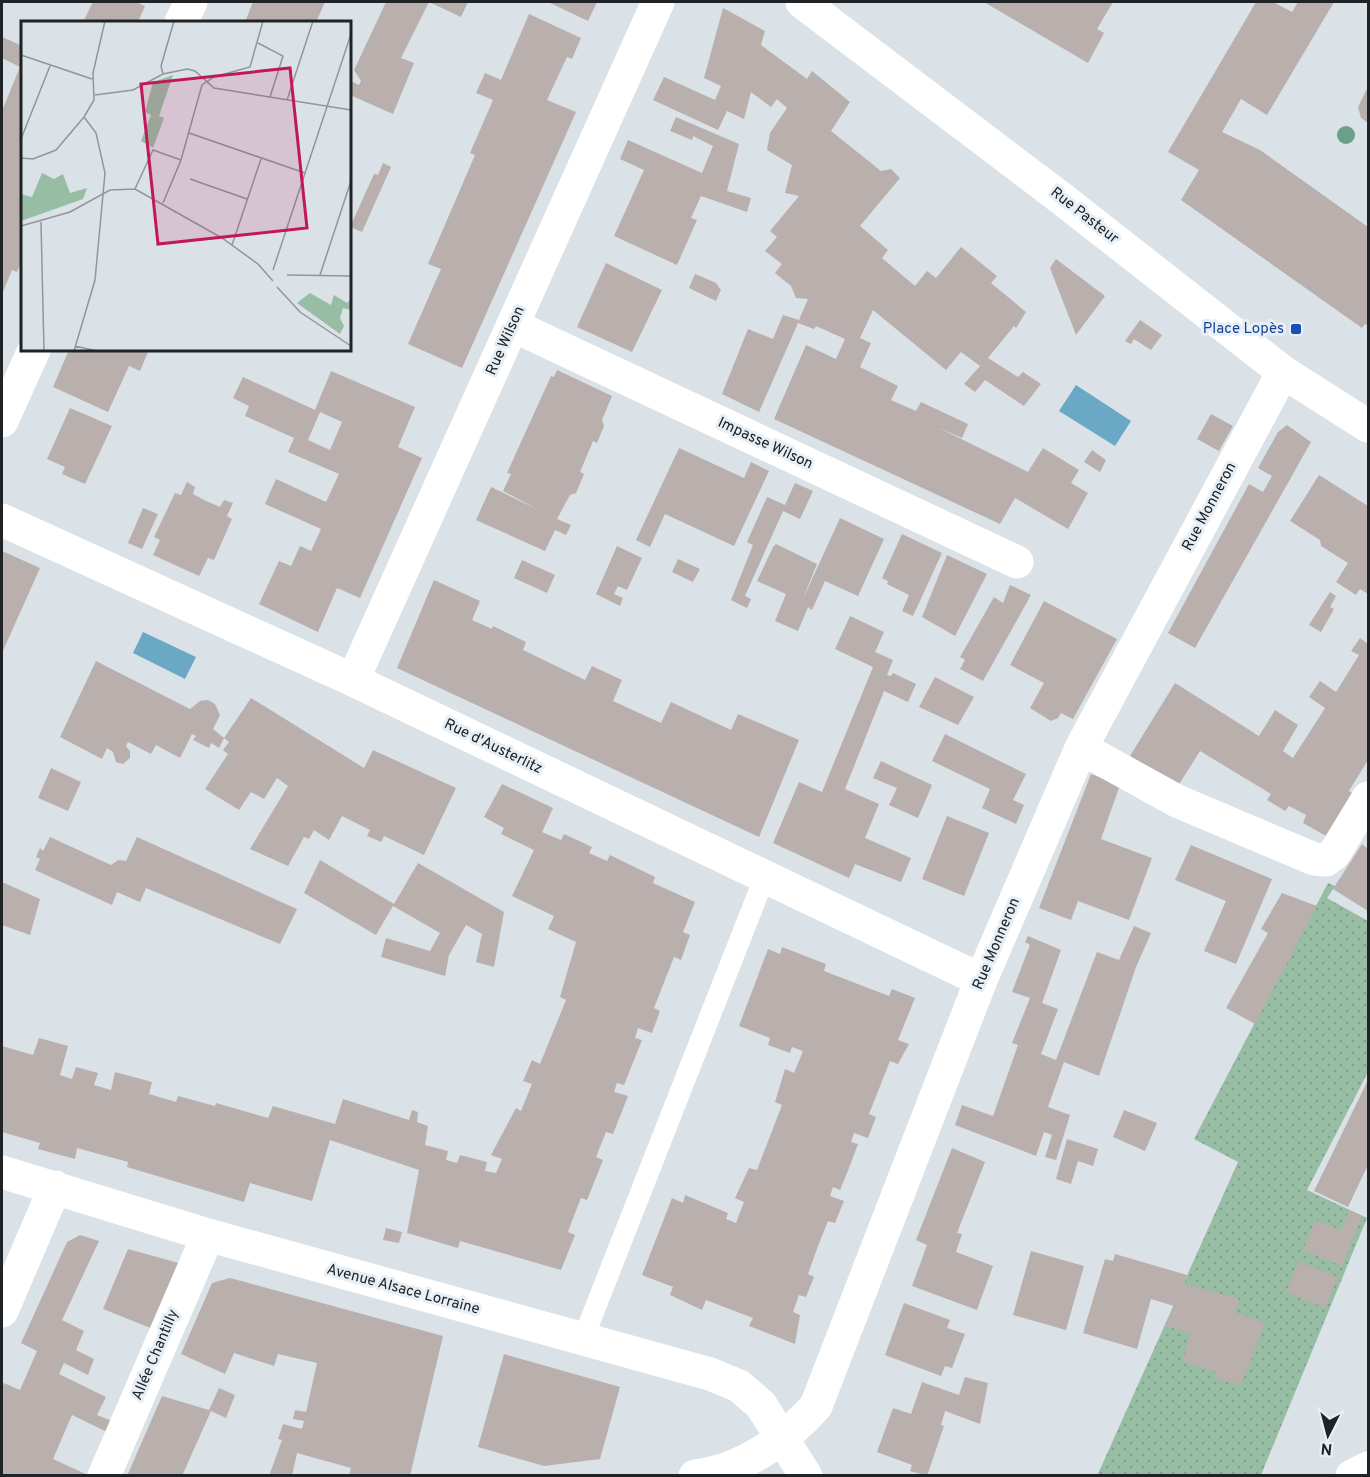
<svg xmlns="http://www.w3.org/2000/svg" width="1370" height="1477" font-family="Overpass,sans-serif">
  <style>
    .garden { fill: url(#garden-dots) }
    .water { fill: #6ba8c5 }
    .building { fill: #b9afad; fill-rule: evenodd }
    .lines { fill: none; stroke-linecap: round; stroke-linejoin: round }
    .service { stroke: #fff; stroke-width: 21 }
    .minor { stroke: #fff; stroke-width: 33 }
    .tertiary { stroke: #fff; stroke-width: 33 }
    .tree { fill: #6a9f8a }
    .transit-dot { fill: #1a4fb4; stroke: #e7eff6; stroke-width: 2 }
    .labels { text-anchor: middle; dominant-baseline: central; stroke-width: 6; stroke-linejoin: round; paint-order: stroke }
    .street-label { font-size: 15px; fill: #202325; stroke: #e7eff6 }
    .transit-label { font-size: 15px; fill: #164399; stroke: #e7eff6; text-anchor: end }
    .inset-road { fill: none; stroke: #90969a; stroke-width: 1.5 }
    .view { fill: #c2185b; fill-opacity: 0.15; stroke: #c2185b; stroke-width: 3 }
    .inset-edge { fill: none; stroke: #202325; stroke-width: 3 }
  </style>
  <defs>
    <pattern id="garden-dots" width="8" height="8" patternUnits="userSpaceOnUse" patternTransform="scale(1.5)"><rect width="8" height="8" fill="#97bda4"/><path d="M2 2h.1M6 6h.1" fill="none" stroke="#82a28d" stroke-width="1.8" stroke-linecap="round"/></pattern>
  </defs>
  <rect width="100%" height="100%" fill="#dae2e8"/>
  <!-- garden -->
  <path class="garden" d="M1328,883L1335,886L1327,898L1368,921V1072L1307,1190L1367,1218L1261,1475L1097,1476L1238,1162L1194,1139Z"/>
  <!-- water -->
  <path class="water" d="M1076,385L1131,421L1115,446L1059,411Z
    M143,632L196,657L185,679L133,653Z"/>
  <!-- building -->
  <path class="building" d="M93,2H136L145,6L138,22H83Z
    M253,2H325L317,20L324,22H245Z
    M386,2H468L461,17L429,2L401,58L414,63L393,114L350,95L351,81L359,85L361,81L354,70Z
    M548,2H597L588,21Z
    M984,2H1113L1097,29L1104,33L1088,63Z
    M1256,2H1273L1292,12L1298,2H1334L1267,115L1241,99L1222,132L1260,150L1368,227V326L1365,324L1362,328L1181,200L1199,170L1168,152Z
    M723,8L765,31L761,45L807,79L812,71L850,102L831,131L881,171L891,169L900,178L860,226L888,250L882,258L915,286L927,271L936,278L961,247L997,276L991,283L1026,312L1016,328L1014,326L988,358L1018,377L1023,372L1041,384L1024,406L985,380L975,392L964,384L980,366L961,352L946,370L873,310L860,338L871,343L860,367L898,386L891,400L916,411L921,402L968,424L962,438L937,427L1028,472L1043,448L1079,470L1071,483L1088,493L1068,529L1015,498L1000,524L774,419L806,345L836,359L845,339L816,326L814,329L798,323L759,412L722,394L748,329L773,339L783,315L799,320L808,299L796,298L791,286L775,273L782,264L765,251L777,237L770,231L799,196L785,193L792,165L767,150L770,133L787,108L777,99L771,107L751,92L744,119L727,111L718,130L653,100L664,77L715,100L721,86L704,78Z
    M529,14L581,38L572,59L567,57L547,100L576,112L462,368L408,344L441,269L428,264L475,155L470,153L493,100L476,93L485,73L501,80Z
    M2,37L20,45L22,40V260L17,272L12,270L2,294V111L20,67L2,58Z
    M1367,89H1368V123L1361,118L1358,107Z
    M676,117L739,144L727,191L751,198L747,212L701,196L691,218L697,220L677,265L614,236L644,170L620,159L628,140L702,173L713,146L693,136L692,140L670,131Z
    M383,163L391,167L362,232L350,227L374,174L378,175Z
    M1056,259L1105,296L1076,335L1050,268Z
    M606,263L662,290L632,352L577,327Z
    M695,274L716,283L721,290L716,301L689,288Z
    M1140,320L1162,335L1151,350L1134,339L1131,344L1125,341Z
    M69,350H149L140,371L129,366L108,412L53,387Z
    M557,370L612,396L602,420L604,426L597,443L593,441L580,472L584,474L576,493L570,495L557,519L571,525L566,535L555,530L545,551L476,520L491,487L541,511L503,491L511,474L507,473L551,376L554,377Z
    M331,371L415,407L398,447L422,458L360,598L337,588L318,632L259,604L279,561L291,566L300,546L311,551L321,529L265,504L276,479L326,502L339,474L288,452L294,438L245,416L249,406L233,398L243,377L315,410ZM320,412L342,422L330,450L308,440Z
    M70,408L112,426L85,484L62,474L65,467L47,459Z
    M1211,414L1233,426L1219,451L1197,439Z
    M1287,425L1311,442L1195,648L1168,633L1249,484L1263,492L1272,476L1258,468L1278,432Z
    M679,448L744,478L751,462L769,471L734,546L665,514L650,547L636,540Z
    M1092,450L1106,460L1100,472L1084,462Z
    M1319,475L1368,506V594L1360,589L1356,595L1336,582L1348,563L1321,546L1320,540L1290,521Z
    M187,482L195,487L193,494L206,501L220,507L224,500L233,503L227,516L232,519L214,560L208,558L199,576L153,555L160,540L154,537L175,493L181,495Z
    M795,483L813,491L800,519L783,511L745,596L751,599L747,608L731,600L753,545L747,542L767,497L785,505Z
    M143,508L158,514L142,549L128,543Z
    M840,518L884,539L858,596L825,581L812,610L808,607L798,631L775,621L786,594L757,581L773,547L776,544L817,564L802,601Z
    M902,534L942,553L913,616L902,611L909,595L887,584L888,581L882,578Z
    M617,546L642,558L627,590L618,586L614,594L623,598L620,606L596,594Z
    M2,551L40,568L2,653Z
    M947,555L987,574L955,636L922,617Z
    M678,559L700,569L693,582L672,572Z
    M522,560L555,575L547,593L514,578Z
    M434,580L480,601L472,620L492,629L493,626L526,642L523,650L585,680L592,666L622,680L613,701L661,723L671,702L731,730L738,714L799,740L759,837L397,668Z
    M1010,585L1031,595L983,681L960,669L965,660L960,657L994,597L1003,603Z
    M1330,592L1336,596L1330,607L1334,609L1321,632L1309,625Z
    M1044,601L1117,639L1073,719L1061,713L1058,718L1051,721L1030,708L1044,683L1010,665Z
    M850,616L884,632L875,652L893,660L887,675L891,676L893,673L916,684L908,702L884,691L845,789L879,804L865,838L911,858L901,882L855,864L849,878L773,843L799,782L822,792L873,667L835,649Z
    M1360,638L1368,644V760L1349,791L1355,795L1328,837L1303,823L1306,815L1289,806L1285,811L1267,800L1271,794L1200,751L1178,786L1130,756L1175,683L1259,736L1275,710L1298,725L1283,751L1293,758L1325,708L1309,697L1320,681L1336,692L1359,655L1351,651Z
    M96,661L190,709L200,701L208,700L215,704L220,715L213,729L224,738L219,748L211,743L209,748L193,740L196,736L192,734L180,758L156,745L151,754L128,742L126,746L130,751V758L123,764L116,762L113,752L107,748L102,759L60,737Z
    M935,677L974,697L958,725L919,707Z
    M251,698L364,768L373,750L456,788L424,855L384,836L381,842L367,836L370,830L342,816L329,840L314,830L309,839L304,837L288,866L250,849L288,786L277,778L264,799L251,792L239,810L205,789L228,754L223,750L229,742L224,738Z
    M945,734L1026,774L1013,800L1024,805L1016,824L982,808L990,789L932,761Z
    M881,761L932,785L918,818L889,805L897,788L873,778Z
    M51,768L81,782L68,811L38,798Z
    M1091,774L1120,785L1101,839L1152,858L1129,920L1078,901L1071,920L1039,908Z
    M502,784L553,808L542,832L561,840L564,834L592,847L589,853L607,861L610,855L655,877L653,883L695,902L683,932L690,935L681,960L674,957L654,1008L660,1011L652,1033L638,1028L635,1038L642,1040L624,1085L617,1083L614,1092L628,1096L613,1134L606,1132L596,1157L603,1160L587,1200L581,1198L572,1221L568,1232L575,1235L561,1270L460,1241L458,1248L407,1233L419,1170L330,1140L312,1201L250,1183L244,1202L127,1167L128,1162L77,1148L75,1159L38,1149L40,1143L2,1132V1046L33,1055L39,1038L68,1046L60,1075L72,1079L76,1067L98,1073L94,1085L111,1090L115,1072L152,1082L149,1094L176,1102L178,1096L215,1106L216,1103L268,1118L273,1106L335,1124L343,1099L409,1120L412,1110L418,1112L417,1122L428,1126L425,1145L448,1151L446,1160L457,1163L460,1155L487,1162L485,1171L496,1173L502,1159L491,1155L516,1108L521,1111L532,1084L523,1081L532,1060L540,1064L566,1000L560,997L576,942L548,929L554,916L512,896L534,850L501,834L504,828L484,817Z
    M947,816L989,833L964,896L922,879Z
    M50,837L111,865L118,860L126,861L137,837L297,909L280,944L146,888L140,902L117,892L112,905L35,870L40,859L36,857L40,848L43,851Z
    M1362,844L1368,849V911L1333,889Z
    M1191,845L1272,879L1236,964L1204,951L1226,901L1175,880Z
    M320,860L394,904L418,863L504,912L494,967L476,962L482,934L466,925L449,955L445,976L381,957L386,938L430,951L440,933L393,906L376,935L304,893Z
    M2,882L40,899L30,935L2,925Z
    M1282,893L1317,906L1255,1024L1226,1008L1268,933L1261,929Z
    M1134,926L1151,933L1136,967L1099,1076L1064,1062L1048,1107L1070,1115L1056,1160L1045,1157L1052,1135L1044,1132L1036,1156L955,1125L962,1105L993,1116L1018,1045L1012,1043L1030,998L1012,992L1030,945L1025,942L1028,936L1061,950L1042,1003L1058,1009L1041,1054L1056,1060L1097,952L1119,960Z
    M782,947L826,964L824,971L889,996L892,989L915,998L898,1040L909,1044L898,1064L890,1061L869,1114L876,1117L868,1138L854,1133L851,1142L858,1144L849,1168L840,1190L833,1187L830,1196L844,1201L835,1223L828,1221L818,1246L808,1274L814,1277L806,1297L799,1295L793,1312L800,1315L795,1344L749,1326L753,1318L706,1300L702,1310L670,1295L673,1287L642,1275L672,1198L683,1203L685,1195L728,1213L726,1219L736,1223L744,1202L735,1198L749,1168L757,1170L782,1105L775,1102L785,1069L794,1073L803,1051L792,1047L790,1053L768,1045L770,1038L739,1026L768,949L780,954Z
    M1368,1080V1165L1348,1207L1314,1191Z
    M1124,1110L1157,1123L1145,1151L1113,1137Z
    M1067,1139L1098,1149L1093,1166L1078,1161L1071,1184L1056,1179Z
    M952,1148L985,1162L957,1233L962,1234L956,1252L993,1266L977,1310L912,1286L927,1245L916,1240Z
    M1349,1210L1362,1216L1342,1266L1303,1250L1315,1220L1341,1230Z
    M386,1228L402,1232L399,1243L383,1240Z
    M80,1235L99,1241L62,1320L84,1331L76,1350L94,1359L88,1375L64,1363L59,1374L106,1397L97,1415L112,1421L107,1432L72,1415L53,1459L90,1476H2V1388L4,1383L20,1390L37,1351L21,1343L67,1242Z
    M128,1249L182,1264L153,1329L103,1309Z
    M1031,1251L1084,1266L1066,1330L1013,1315Z
    M1115,1254L1187,1275L1183,1284L1239,1299L1235,1313L1265,1323L1241,1385L1214,1378L1216,1372L1182,1361L1191,1333L1165,1326L1174,1306L1151,1299L1137,1349L1083,1333L1105,1259L1113,1261Z
    M1299,1261L1338,1277L1325,1308L1286,1292Z
    M230,1278L443,1336L410,1476H349L351,1468L297,1453L292,1476H269L282,1440L278,1439L283,1424L302,1429L304,1421L293,1419L295,1410L306,1412L317,1363L278,1354L274,1366L234,1353L225,1374L181,1354L212,1283Z
    M904,1303L950,1320L947,1328L965,1334L952,1368L945,1366L941,1376L885,1355Z
    M504,1354L620,1387L600,1459L544,1466L478,1447Z
    M965,1377L988,1383L980,1424L945,1411L941,1425L944,1426L927,1476L910,1471L912,1465L877,1452L893,1408L911,1414L922,1382L959,1395Z
    M219,1388L235,1395L226,1418L211,1411L182,1476H127L162,1396L209,1410Z"/>
  <g class="lines">
    <!-- service -->
    <path class="service" d="M583,1339L765,876"/>
    <!-- minor -->
    <path class="minor" d="M181,22L191,2
      M514,326L1017,562
      M2,421L34,350
      M2,520L353,680L981,980
      M353,680L658,2
      M1081,748L1177,801L1314,859L1326,860L1334,854L1368,798
      M2,1172L208,1235L710,1374L739,1386L761,1405L806,1476
      M2,1311L55,1187
      M104,1476L208,1235
      M695,1476C741,1471 786,1440 816,1406L981,980L1081,748L1283,372
      M1352,1476L1368,1468"/>
    <!-- tertiary -->
    <path class="tertiary" d="M802,2L1062,199L1283,372L1368,426"/>
  </g>
  <!-- trees -->
  <circle class="tree" cx="1346" cy="135" r="9"/>
  <!-- markers -->
  <rect class="transit-dot" x="1290" y="323" width="12" height="12" rx="3"/>
  <g class="labels">
    <!-- street labels -->
    <g class="street-label">
      <text transform="translate(1084 216) rotate(38)">Rue Pasteur</text>
      <text transform="translate(506 341) rotate(-66)">Rue Wilson</text>
      <text transform="translate(765 444) rotate(25)">Impasse Wilson</text>
      <text transform="translate(1210 507) rotate(-62)">Rue Monneron</text>
      <text transform="translate(493 747) rotate(26)">Rue d'Austerlitz</text>
      <text transform="translate(997 944) rotate(-67)">Rue Monneron</text>
      <text transform="translate(403 1290) rotate(15)">Avenue Alsace Lorraine</text>
      <text transform="translate(156 1355) rotate(-67)">Allée Chantilly</text>
    </g>
    <!-- transit labels -->
    <g class="transit-label">
      <text x="1284" y="329">Place Lopès</text>
    </g>
  </g>
  <!-- overview -->
  <g transform="translate(21 21)">
    <rect width="330" height="330" fill="#dae2e8"/>
    <path d="M289,272L310,284L313,274L326,282L330,278V289L322,287L319,297L323,305L319,313L276,282Z" fill="#97bda4"/>
    <path d="M21,152L33,158L42,153L49,172L66,167L62,178L0,200V173L11,176Z" fill="#97bda4"/>
    <path d="M152,54L138,95L143,97L132,127L131,126L120,120L130,94L124,91L132,61Z" fill="#97bda4"/>
    <path class="inset-road" d="M237,22L262,35L249,76M0,34L71,58M142,53L140,45L153,0M74,74L112,69L142,53L166,48L174,50L193,67L330,89M266,79L292,0M168,112L284,152M0,118L29,45M0,137L12,138L35,129L63,96L73,79L72,52L84,0M169,158L226,178M114,168L132,129L160,139M142,182L160,139L181,64L193,56L229,46L242,0M20,201L23,330M0,205L49,191L89,169L114,168L201,217L237,243L252,260M211,224L240,138M252,249L330,13M266,254L330,255M299,254L330,160M256,266L279,291L330,325M54,325L76,330M53,330L74,259L84,152L75,112L63,96"/>
    <path class="view" d="M269,47L286,207L137,223L120,63Z"/>
    <rect width="330" height="330" class="inset-edge"/>
  </g>
  <!-- border -->
  <rect width="1370" height="1477" fill="none" stroke="#202325" stroke-width="6"/>
  <!-- north arrow -->
  <g transform="translate(1328 1435) rotate(186)" stroke="#e7eff6" stroke-width="4.5" paint-order="stroke">
  <path d="M0-4.5L10 22L0 15L-10 22Z" fill="#202325"/>
  <text y="-9" font-size="16" font-weight="bold" text-anchor="middle" fill="#202325">N</text>
  </g>
</svg>
